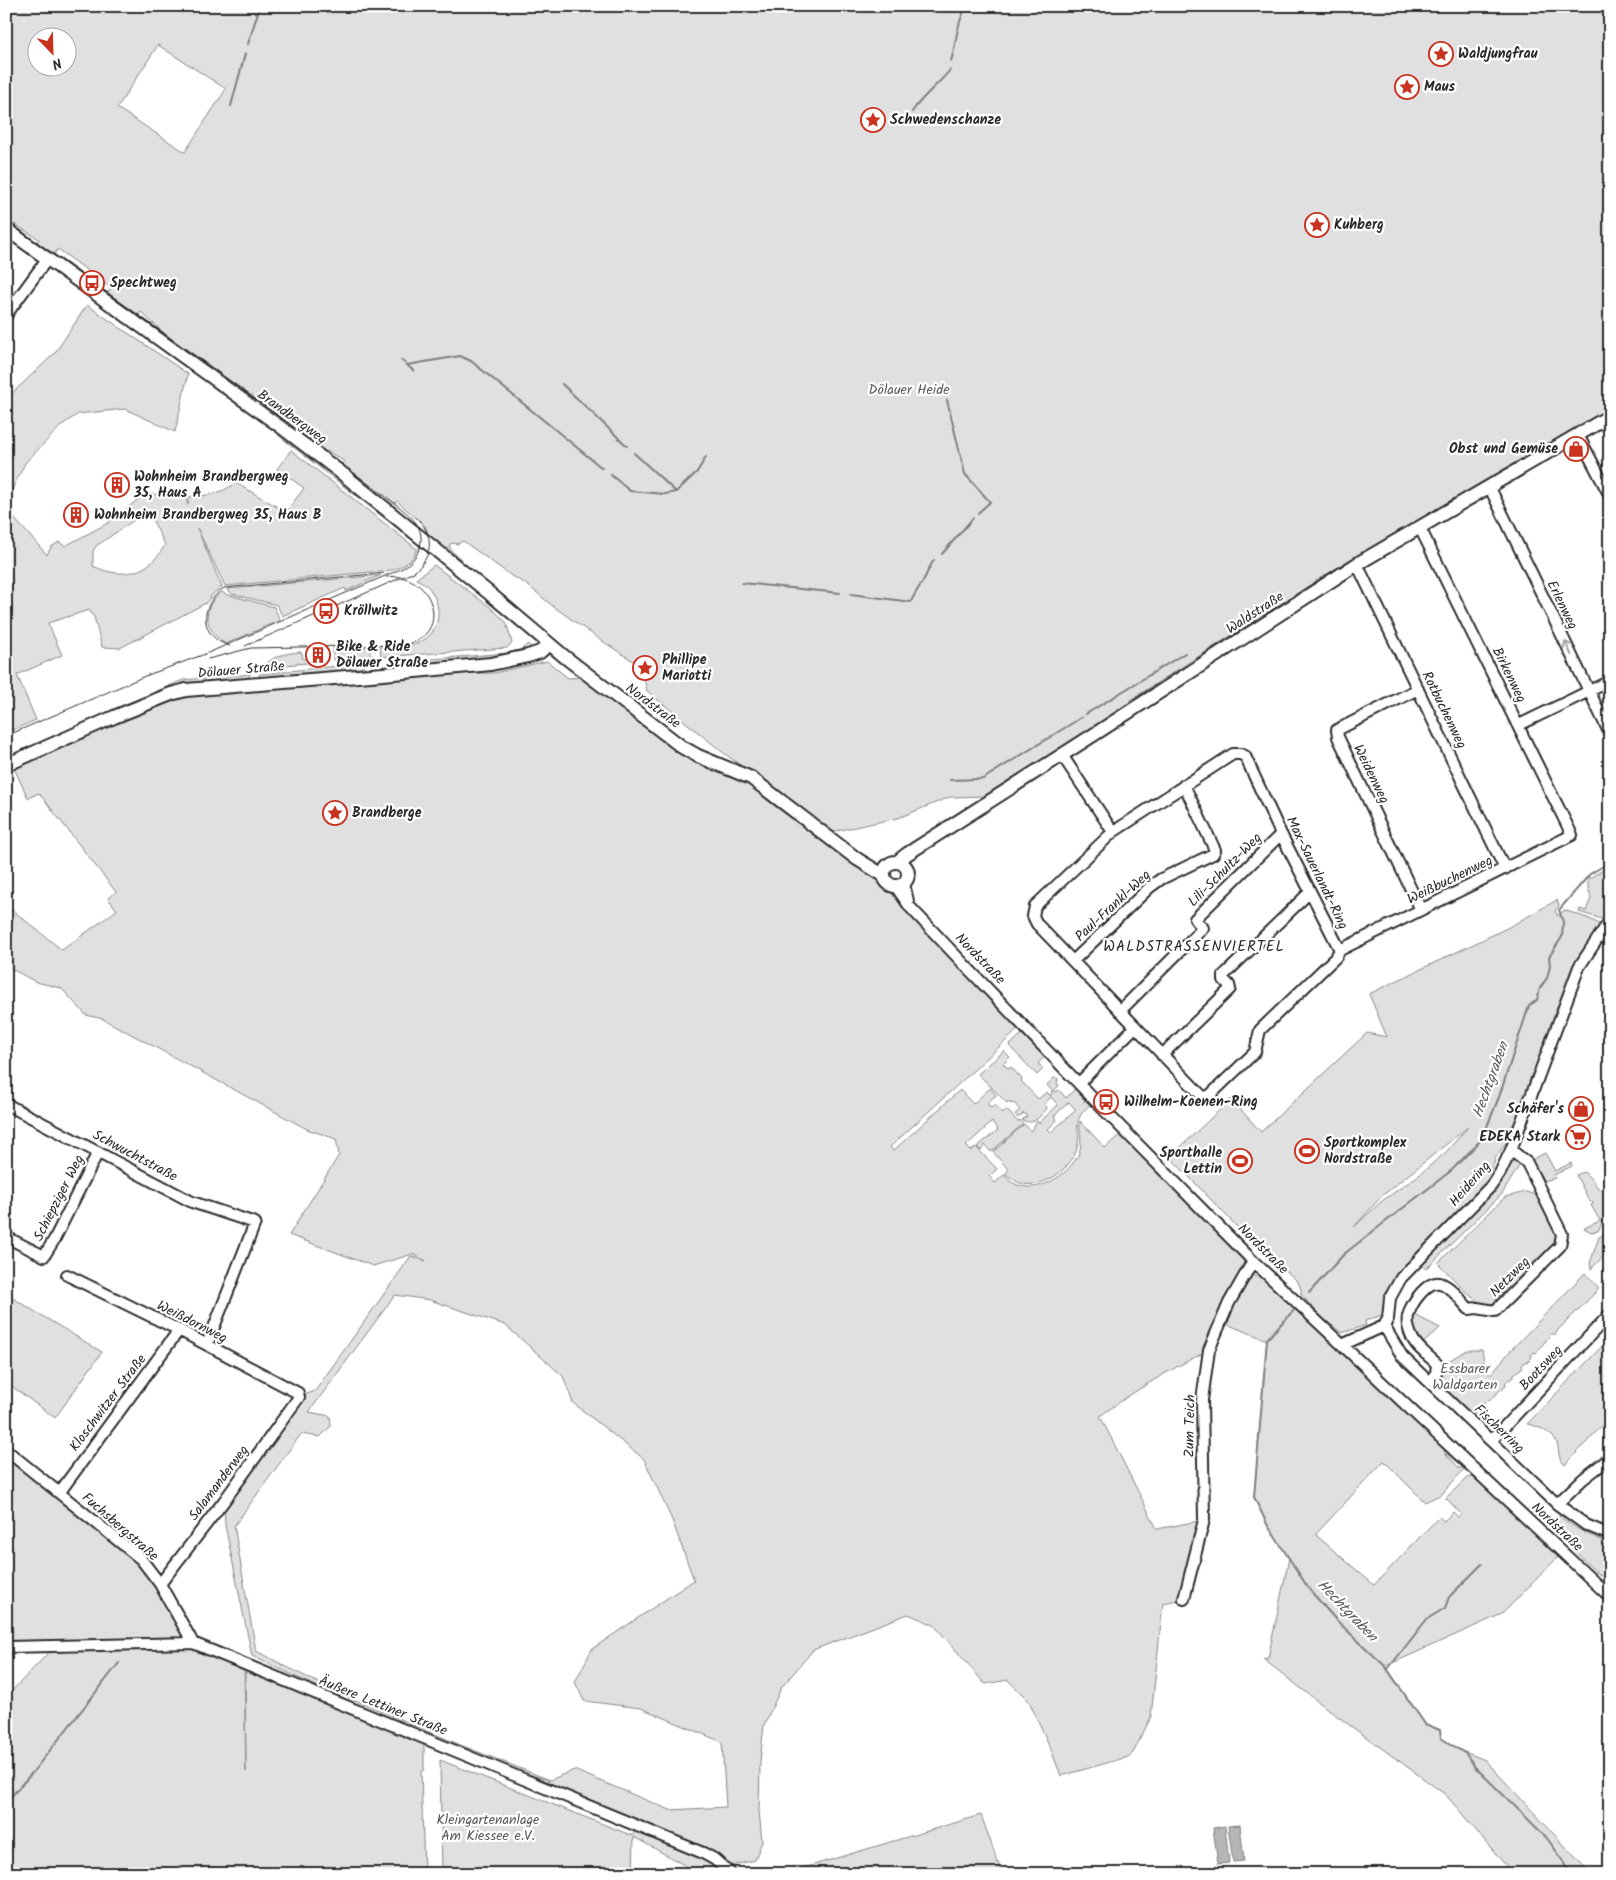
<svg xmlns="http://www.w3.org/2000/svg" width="1616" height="1880" font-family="Kalam,sans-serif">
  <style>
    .green { fill: #e0e0e0; stroke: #868686; fill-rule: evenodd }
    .water { fill: #b6b6b6; stroke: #7e7e7e }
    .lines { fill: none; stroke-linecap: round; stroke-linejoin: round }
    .stream { stroke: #7e7e7e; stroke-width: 2 }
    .minor-casing { stroke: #2b2b2b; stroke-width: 14 }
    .major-casing { stroke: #2b2b2b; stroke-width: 16 }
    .minor { stroke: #fff; stroke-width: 10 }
    .major { stroke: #fff; stroke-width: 12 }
    .tram { stroke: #2b2b2b; stroke-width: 1 }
    .oneway { stroke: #a0a0a0 }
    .labels { text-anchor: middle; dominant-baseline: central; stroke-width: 4.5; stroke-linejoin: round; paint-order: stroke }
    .poi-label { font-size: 14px; font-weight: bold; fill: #2b2b2b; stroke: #fff; text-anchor: start }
    .park-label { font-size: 14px; fill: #585858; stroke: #fff }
    .street-label { font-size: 14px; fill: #2b2b2b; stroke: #fff }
    .neighbourhood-label { font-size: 15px; letter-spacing: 1px; fill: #2b2b2b; stroke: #fff }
    .water-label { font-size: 15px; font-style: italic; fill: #5c5c5c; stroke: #fff }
  </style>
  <rect width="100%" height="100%" fill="#fff"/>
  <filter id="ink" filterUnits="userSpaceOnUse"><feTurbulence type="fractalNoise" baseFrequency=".02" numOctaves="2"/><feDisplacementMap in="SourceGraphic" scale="10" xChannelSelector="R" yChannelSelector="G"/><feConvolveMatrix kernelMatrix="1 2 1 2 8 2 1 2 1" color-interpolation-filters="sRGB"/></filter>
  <g filter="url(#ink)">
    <!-- green -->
    <path class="green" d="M6,6H1610V412L986,796L950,797L898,818L831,832L725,754L647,691L641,666C612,648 584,629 557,609C542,599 530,584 513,577L463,541L457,544L452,543L449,545C451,554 460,555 463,563L462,565L431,541L425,526L397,501L392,506L414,524L341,466L344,461L327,451L324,454L161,336L164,333L141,312L136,318L105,296L111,288L58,249L52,257L35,245L39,239L14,224L12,228L6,224ZM38,38H68V68H38ZM158,45L226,89L185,152L117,108Z
      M87,305L188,374L175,432L125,409L78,414L62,425L25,463L6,502V399L55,353Z
      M278,435H285L419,540V545Z
      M291,450L417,549C412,562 404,566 392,570L225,586L197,528L222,587L213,594L206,603L120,648L102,647L94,617L89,610L48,623L62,655L17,675L36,720L6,733V509L47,555L51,547L59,542L65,546L108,523L145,494L177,495L186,497L188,505V497C207,496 220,494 236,483L286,512L304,488L277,469ZM143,514L152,519L165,545C149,574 123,580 93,566V551L96,546Z
      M434,565L490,607L506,622L512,643L507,648L381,657L380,647C394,646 410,648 422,641C441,631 442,607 431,591C428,585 422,582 416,579Z
      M381,575L346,591L345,588L282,616L277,605L232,594L227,589Z
      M222,592L225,594L274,607L280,620L226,644C204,631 200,607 222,592Z
      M528,644L531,647L518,655L394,668L408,661L507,653L522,649Z
      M369,647L371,658L333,660V648Z
      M300,652L302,653L303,659L327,658L328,661L263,667C272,656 286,653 300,652Z
      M547,661L568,678L581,677L678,753L744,777L877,873L1023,1025L890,1147L893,1151L960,1090L973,1104L990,1088L996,1095L987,1103L991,1108L995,1105L1002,1113L1007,1110L1018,1122L1020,1120L1023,1124L991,1152L985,1145L981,1151L977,1147L998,1130L992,1122L966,1146L971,1151L976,1147L997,1169L989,1176L995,1183L1009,1170L993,1152L1024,1124L1031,1131L1037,1121L1039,1123L1058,1105L1051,1097L1045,1103L1047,1109C1039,1117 1034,1126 1022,1120L1027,1116L1024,1113L1018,1118L1015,1114L1020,1110L1014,1103L1011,1104L1009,1101L1007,1103L978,1074L1004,1051L1010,1057L1003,1064L1009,1069L1011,1067L1022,1079L1021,1081L1038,1099L1047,1092L1050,1096L1051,1095L1052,1091L1047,1085L1055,1077L1058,1079L1057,1083L1059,1086L1054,1090L1056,1092L1059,1090L1066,1098L1075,1089L1085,1100L1083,1102L1086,1100L1090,1105C1068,1123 1084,1130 1076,1151C1069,1171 1041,1190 1020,1183C1015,1181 1010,1177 1006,1174L1005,1176C1008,1179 1013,1184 1018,1185C1040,1194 1071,1173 1079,1153C1083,1142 1079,1132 1080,1121L1105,1148L1125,1130L1162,1169L1244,1261L1229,1303L1249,1275L1264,1277L1443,1446L1445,1453L1459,1468H1465L1442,1494L1425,1502L1384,1461L1316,1534L1317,1536L1374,1585L1439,1517L1444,1521L1453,1512L1458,1517L1461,1514L1446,1498L1467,1478L1476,1476L1561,1554L1502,1614L1386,1666L1425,1724L1440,1730L1441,1738L1457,1749L1485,1760L1591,1874H1513L1446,1795L1333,1713L1263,1659L1268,1658L1289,1558L1268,1526L1254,1497L1267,1340L1221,1322L1209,1350C1171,1369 1135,1390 1100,1416L1157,1529L1204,1520L1184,1599L1163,1603L1151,1717L1133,1753L1128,1757L1061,1776L1050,1747L1029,1701L1008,1680L985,1684L934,1625L908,1614L813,1650L781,1688L764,1725L760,1762L759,1811L762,1841L755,1860L731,1866L720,1856L547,1782L549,1780L515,1771L393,1722L252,1656L225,1525L224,1501L299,1397L315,1391L411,1256L426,1261L413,1254L373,1266L289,1235L339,1155L336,1139L307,1129L103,1019L86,1015L61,988L36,982L6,966V905L62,950L117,910L108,898L116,892L39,793L28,798L14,768L171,694L383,674L494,673ZM1069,1102L1076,1110L1051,1132L1048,1129L1057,1120L1054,1116ZM395,1295L430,1300L505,1325L563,1376L573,1403L644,1459L672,1520L694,1580L592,1649L575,1682L584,1701L641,1708L722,1742L726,1807L670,1810L574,1770L550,1780L463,1746L330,1689L256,1651L234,1526L301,1434L320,1437L331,1426L330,1416L309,1412Z
      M357,664L371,670L263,679L260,678L259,674Z
      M251,674L247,678L118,710L116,708L183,680Z
      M1610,866V907L1602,919L1579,912L1580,909L1586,911L1591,898L1588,887V879Z
      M1557,900L1559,906L1555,911L1558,916L1564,910L1590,919L1601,925L1544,1055L1530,1078L1525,1105L1521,1115L1511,1127L1507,1141L1496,1157L1488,1181L1483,1191L1402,1268L1389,1288L1382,1315L1365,1321L1366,1325L1342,1333L1320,1316L1301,1294V1289L1298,1282L1244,1230L1242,1232L1170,1157L1231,1099L1261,1132L1367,1033L1387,1037L1369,994L1509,927ZM1468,1127L1446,1152L1419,1175L1382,1201L1354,1227L1383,1195Z
      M1023,1033L1045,1057L1038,1063L1043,1069L1037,1075L1009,1046Z
      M1545,1153L1555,1171L1571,1163L1572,1166L1554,1175L1555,1178L1544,1181L1531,1160Z
      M1519,1159L1521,1163L1502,1194L1426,1269L1420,1264L1512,1160Z
      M1584,1172L1593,1181L1598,1188L1610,1192L1608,1213L1598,1231L1591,1232L1584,1228L1600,1221L1591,1205L1593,1204L1592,1201L1590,1202L1576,1175Z
      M1526,1192L1536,1195L1558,1238L1557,1242L1513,1287H1507L1488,1309L1467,1293L1438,1263L1505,1197Z
      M1609,1232L1610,1250L1591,1269L1590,1263L1599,1237Z
      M1585,1273L1598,1287V1290L1557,1331L1556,1334H1551L1536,1353L1534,1352L1531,1356L1532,1357L1528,1362L1526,1361L1522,1365L1523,1367L1514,1374V1376L1511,1380L1509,1379L1505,1383L1506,1385L1497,1393V1394L1489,1401L1487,1400L1473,1416L1433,1378L1438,1367L1467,1350H1482L1485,1367L1490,1375L1511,1350Z
      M6,1294L102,1352L55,1418L6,1382Z
      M1409,1312L1440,1328L1419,1347Z
      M1610,1338V1419L1607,1420L1585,1444L1576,1452L1577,1453L1568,1461L1565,1465C1557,1457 1560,1453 1557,1443C1553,1433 1537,1425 1527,1424Z
      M6,1450L141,1559L192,1642H6Z
      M1559,1515C1574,1529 1590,1536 1610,1543V1584C1589,1565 1563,1546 1557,1518Z
      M193,1643L244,1664L246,1772L245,1669L424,1742V1770L421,1771L424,1874H6V1697L53,1648Z
      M440,1760L633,1836L634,1828L703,1857V1860L720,1863L731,1874H700L634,1837L633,1874H442Z
      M981,1815L1002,1874H783Z"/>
    <!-- water -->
    <path class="water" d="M1240,1825L1244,1861L1233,1862L1228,1826Z
      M1225,1826L1229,1863L1218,1864L1213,1828Z"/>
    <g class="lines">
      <!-- stream -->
      <path class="stream" d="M248,44L260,6
        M951,61C957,42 956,23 967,6
        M231,106L245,54
        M912,112C922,96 938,85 950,70
        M401,360L407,365L460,356L471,361L602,468
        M408,366L414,371
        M562,384L627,446
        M947,400L965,474L990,502L978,513
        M1581,426L1610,408
        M634,453L676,492
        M611,475L630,491L665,494L676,492L697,472L706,457
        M942,554L973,518
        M1353,559L1412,525
        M742,583L840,593
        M851,594L911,602C914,594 919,588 923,581C927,574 929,567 934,560
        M1130,701L1350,560
        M1086,714L1185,653
        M950,780L983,779L1082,717
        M1309,1293L1344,1254L1452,1170L1482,1139L1499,1097L1529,1006L1537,1000L1540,988L1547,978L1550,966L1549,957L1562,937L1563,922L1559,910L1590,874L1610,862
        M1294,1310L1267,1339L1254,1497L1268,1526L1309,1589L1336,1620L1385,1666L1425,1724L1440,1730L1441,1738L1466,1754L1476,1768L1546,1837L1563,1860L1568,1874
        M1388,1669L1427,1619L1445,1608L1449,1597L1482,1564
        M6,1802L32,1773L119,1663"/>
      <defs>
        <path id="minor" d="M6,315L48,258
          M1578,435L1610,496
          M1490,488L1610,734
          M1357,564L1505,869
          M1418,689L1337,730L1338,737L1421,910
          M1519,725L1610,681
          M1233,754H1240L1245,756L1281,834L1340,950L1336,957L1260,1030L1255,1052L1208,1097L1202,1096L1037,924L1033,916L1035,906L1113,832Z
          M1062,755L1113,832
          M904,884L908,901
          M896,887L910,907L961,961L1105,1111L1253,1261L1610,1597
          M1340,950L1572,835L1420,528
          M1073,961L1150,887L1161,879L1213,854L1215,850L1184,785
          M1120,1011L1203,928L1195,919L1281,834
          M1162,1055L1230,989L1229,985L1224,980V975L1310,892
          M1079,1083L1135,1027
          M6,1104L192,1202L255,1223L207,1345
          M6,1237L44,1256L54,1240L98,1152
          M67,1275L179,1330L298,1393L299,1397L224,1501L160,1584
          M1384,1326L1402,1356L1557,1504L1586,1525L1610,1535
          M1342,1345L1384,1326L1388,1319L1390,1298L1401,1278L1491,1186L1500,1173L1511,1150L1579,967L1610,920
          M1429,1382L1436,1373L1437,1364C1428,1355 1415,1347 1411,1335C1408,1328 1406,1320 1409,1313C1412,1302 1428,1280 1440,1283C1451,1286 1461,1301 1469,1309L1477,1308L1495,1311L1560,1246L1562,1234L1527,1163L1511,1150
          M1492,1440L1610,1314
          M6,1450L141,1559L160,1584L193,1643
          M59,1493L179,1330
          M1557,1504L1583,1479L1610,1458
          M1184,1599L1204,1520L1202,1400L1209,1350L1229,1303L1253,1261
          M6,1647L193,1643L703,1853L714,1859L731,1874"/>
        <path id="major" d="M6,229L280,426L344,475L489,593L565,657L682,747L698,756L751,778L857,859L883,875
          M6,765L114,717L171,694L186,690L383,674L491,664L528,656L540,652L549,644
          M884 874a12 12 0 1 1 24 0a12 12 0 1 1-24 0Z
          M897,862L907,854L1098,732L1357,564L1610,416"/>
      </defs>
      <!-- minor casing -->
      <use href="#minor" class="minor-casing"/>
      <!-- major casing -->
      <use href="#major" class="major-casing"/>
      <!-- minor -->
      <use href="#minor" class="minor"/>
      <!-- major -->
      <use href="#major" class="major"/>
      <!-- tram -->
      <path class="tram" d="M6,221L361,478C374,489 407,510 416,523C428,540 417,561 401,569L208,653L145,676L6,736
        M230,646C198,637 199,605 224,588L384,573
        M245,646L414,572C432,557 435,538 419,520
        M208,659L251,648L403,645C455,637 433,569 386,577"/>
    </g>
    <!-- one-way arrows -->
    <defs><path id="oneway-shaft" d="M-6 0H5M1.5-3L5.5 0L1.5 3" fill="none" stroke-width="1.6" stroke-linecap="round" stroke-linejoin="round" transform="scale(1.25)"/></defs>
    <use class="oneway" href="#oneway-shaft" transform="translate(1568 648) rotate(-116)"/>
  </g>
  <!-- icons -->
  <defs>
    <symbol id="sight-ring" viewBox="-11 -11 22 22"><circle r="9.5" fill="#fff" stroke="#c8321e" stroke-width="1.5"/><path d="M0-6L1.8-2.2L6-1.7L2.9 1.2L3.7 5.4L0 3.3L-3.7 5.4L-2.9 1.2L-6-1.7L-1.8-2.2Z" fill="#c8321e"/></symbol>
    <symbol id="bus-ring" viewBox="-11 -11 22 22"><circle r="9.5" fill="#fff" stroke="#c8321e" stroke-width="1.5"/><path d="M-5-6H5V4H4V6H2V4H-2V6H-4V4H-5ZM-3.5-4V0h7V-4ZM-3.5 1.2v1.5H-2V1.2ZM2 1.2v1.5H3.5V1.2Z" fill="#c8321e"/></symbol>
    <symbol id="shop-ring" viewBox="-11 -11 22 22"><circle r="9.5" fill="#fff" stroke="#c8321e" stroke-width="1.5"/><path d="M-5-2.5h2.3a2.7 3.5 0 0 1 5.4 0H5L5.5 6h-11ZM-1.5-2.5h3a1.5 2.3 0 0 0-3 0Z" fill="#c8321e"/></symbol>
    <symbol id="building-ring" viewBox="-11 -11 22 22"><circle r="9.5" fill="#fff" stroke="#c8321e" stroke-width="1.5"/><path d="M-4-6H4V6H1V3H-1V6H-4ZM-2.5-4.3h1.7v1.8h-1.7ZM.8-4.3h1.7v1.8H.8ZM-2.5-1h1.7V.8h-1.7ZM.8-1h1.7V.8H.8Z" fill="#c8321e"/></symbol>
    <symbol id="supermarket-ring" viewBox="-11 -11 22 22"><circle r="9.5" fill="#fff" stroke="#c8321e" stroke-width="1.5"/><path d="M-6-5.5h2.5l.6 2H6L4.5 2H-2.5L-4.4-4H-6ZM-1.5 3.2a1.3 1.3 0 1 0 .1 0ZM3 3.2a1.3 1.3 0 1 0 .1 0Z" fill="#c8321e"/></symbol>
    <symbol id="stadium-ring" viewBox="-11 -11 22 22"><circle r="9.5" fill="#fff" stroke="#c8321e" stroke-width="1.5"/><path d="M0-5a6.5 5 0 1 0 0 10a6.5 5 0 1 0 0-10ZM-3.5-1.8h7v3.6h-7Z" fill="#c8321e"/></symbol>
  </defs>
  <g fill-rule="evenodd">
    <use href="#sight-ring" x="1427" y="40" width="28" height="28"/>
    <use href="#sight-ring" x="1393" y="73" width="28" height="28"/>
    <use href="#sight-ring" x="859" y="106" width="28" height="28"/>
    <use href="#sight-ring" x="1303" y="211" width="28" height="28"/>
    <use href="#bus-ring" x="78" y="269" width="28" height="28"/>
    <use href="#shop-ring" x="1562" y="435" width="28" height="28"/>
    <use href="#building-ring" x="103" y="471" width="28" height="28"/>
    <use href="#building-ring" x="62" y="501" width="28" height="28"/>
    <use href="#bus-ring" x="312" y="597" width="28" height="28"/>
    <use href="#building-ring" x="304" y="641" width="28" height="28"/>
    <use href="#sight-ring" x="631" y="654" width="28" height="28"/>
    <use href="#sight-ring" x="321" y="799" width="28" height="28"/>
    <use href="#bus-ring" x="1092" y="1088" width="28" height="28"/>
    <use href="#shop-ring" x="1567" y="1095" width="28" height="28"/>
    <use href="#supermarket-ring" x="1564" y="1123" width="28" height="28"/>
    <use href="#stadium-ring" x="1293" y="1137" width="28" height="28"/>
    <use href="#stadium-ring" x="1226" y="1147" width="28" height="28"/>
  </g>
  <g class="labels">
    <!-- poi labels -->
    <g class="poi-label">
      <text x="1458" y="54">Waldjungfrau</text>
      <text x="1424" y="87">Maus</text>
      <text x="890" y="120">Schwedenschanze</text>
      <text x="1334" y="225">Kuhberg</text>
      <text x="110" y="283">Spechtweg</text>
      <text x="1558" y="449" text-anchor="end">Obst und Gemüse</text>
      <text x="134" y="477">Wohnheim Brandbergweg<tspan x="134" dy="16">35, Haus A</tspan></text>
      <text x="94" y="515">Wohnheim Brandbergweg 35, Haus B</text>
      <text x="344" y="611">Kröllwitz</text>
      <text x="336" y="647">Bike &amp; Ride<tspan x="336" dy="16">Dölauer Straße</tspan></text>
      <text x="662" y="660">Phillipe<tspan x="662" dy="16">Mariotti</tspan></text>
      <text x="352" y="813">Brandberge</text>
      <text x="1124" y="1102">Wilhelm-Koenen-Ring</text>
      <text x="1564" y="1109" text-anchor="end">Schäfer's</text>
      <text x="1560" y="1137" text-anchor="end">EDEKA Stark</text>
      <text x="1324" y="1143">Sportkomplex<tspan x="1324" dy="16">Nordstraße</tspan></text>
      <text x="1222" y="1153" text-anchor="end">Sporthalle<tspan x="1222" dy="16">Lettin</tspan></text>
    </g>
    <!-- park labels -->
    <g class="park-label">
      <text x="909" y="390">Dölauer Heide</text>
      <text x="1465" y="1369">Essbarer<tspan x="1465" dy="16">Waldgarten</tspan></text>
      <text x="488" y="1820">Kleingartenanlage<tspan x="488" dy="16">Am Kiessee e.V.</tspan></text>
    </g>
    <!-- street labels -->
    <g class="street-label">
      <text transform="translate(292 417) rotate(36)">Brandbergweg</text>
      <text transform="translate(1562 605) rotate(64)">Erlenweg</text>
      <text transform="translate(1255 613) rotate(-33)">Waldstraße</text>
      <text transform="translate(241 670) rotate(-5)">Dölauer Straße</text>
      <text transform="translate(1509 675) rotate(64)">Birkenweg</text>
      <text transform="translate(653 706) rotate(37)">Nordstraße</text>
      <text transform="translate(1444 710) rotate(64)">Rotbuchenweg</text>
      <text transform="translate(1371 774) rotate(64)">Weidenweg</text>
      <text transform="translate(1225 870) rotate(-45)">Lili-Schultz-Weg</text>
      <text transform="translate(1317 873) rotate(64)">Max-Sauerlandt-Ring</text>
      <text transform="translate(1450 880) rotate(-26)">Weißbuchenweg</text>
      <text transform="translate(1113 906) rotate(-43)">Paul-Frankl-Weg</text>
      <text transform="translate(980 959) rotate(46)">Nordstraße</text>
      <text transform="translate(135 1156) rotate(28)">Schwuchtstraße</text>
      <text transform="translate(1470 1184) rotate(-49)">Heidering</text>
      <text transform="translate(59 1198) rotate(-63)">Schiepziger Weg</text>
      <text transform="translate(1263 1249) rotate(45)">Nordstraße</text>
      <text transform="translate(1510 1277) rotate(-45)">Netzweg</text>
      <text transform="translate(192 1322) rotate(27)">Weißdornweg</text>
      <text transform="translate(1541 1368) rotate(-47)">Bootsweg</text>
      <text transform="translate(108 1403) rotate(-53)">Kloschwitzer Straße</text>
      <text transform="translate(1190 1426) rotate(-89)">Zum Teich</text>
      <text transform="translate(1499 1429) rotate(44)">Fischerring</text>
      <text transform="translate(219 1483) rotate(-53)">Salamanderweg</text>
      <text transform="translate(120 1527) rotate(41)">Fuchsbergstraße</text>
      <text transform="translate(1557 1527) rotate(43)">Nordstraße</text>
      <text transform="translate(383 1706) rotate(22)">Äußere Lettiner Straße</text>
    </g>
    <!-- neighbourhood labels -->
    <g class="neighbourhood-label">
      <text x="1194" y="947">WALDSTRASSENVIERTEL</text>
    </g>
    <!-- water labels -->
    <g class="water-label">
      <text transform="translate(1491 1080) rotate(-70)">Hechtgraben</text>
      <text transform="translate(1347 1611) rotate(46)">Hechtgraben</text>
    </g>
  </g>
  <!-- margin -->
  <rect width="1616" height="1880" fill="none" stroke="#fff" stroke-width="25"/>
  <rect x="12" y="12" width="1591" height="1855" fill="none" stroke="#2b2b2b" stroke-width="2" filter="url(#ink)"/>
  <!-- north arrow -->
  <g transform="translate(52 52) rotate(157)"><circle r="24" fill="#ffffff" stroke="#aaaaaa"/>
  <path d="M0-4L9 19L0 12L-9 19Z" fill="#c8321e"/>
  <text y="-8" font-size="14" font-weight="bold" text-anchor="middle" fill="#2b2b2b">N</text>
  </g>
</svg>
